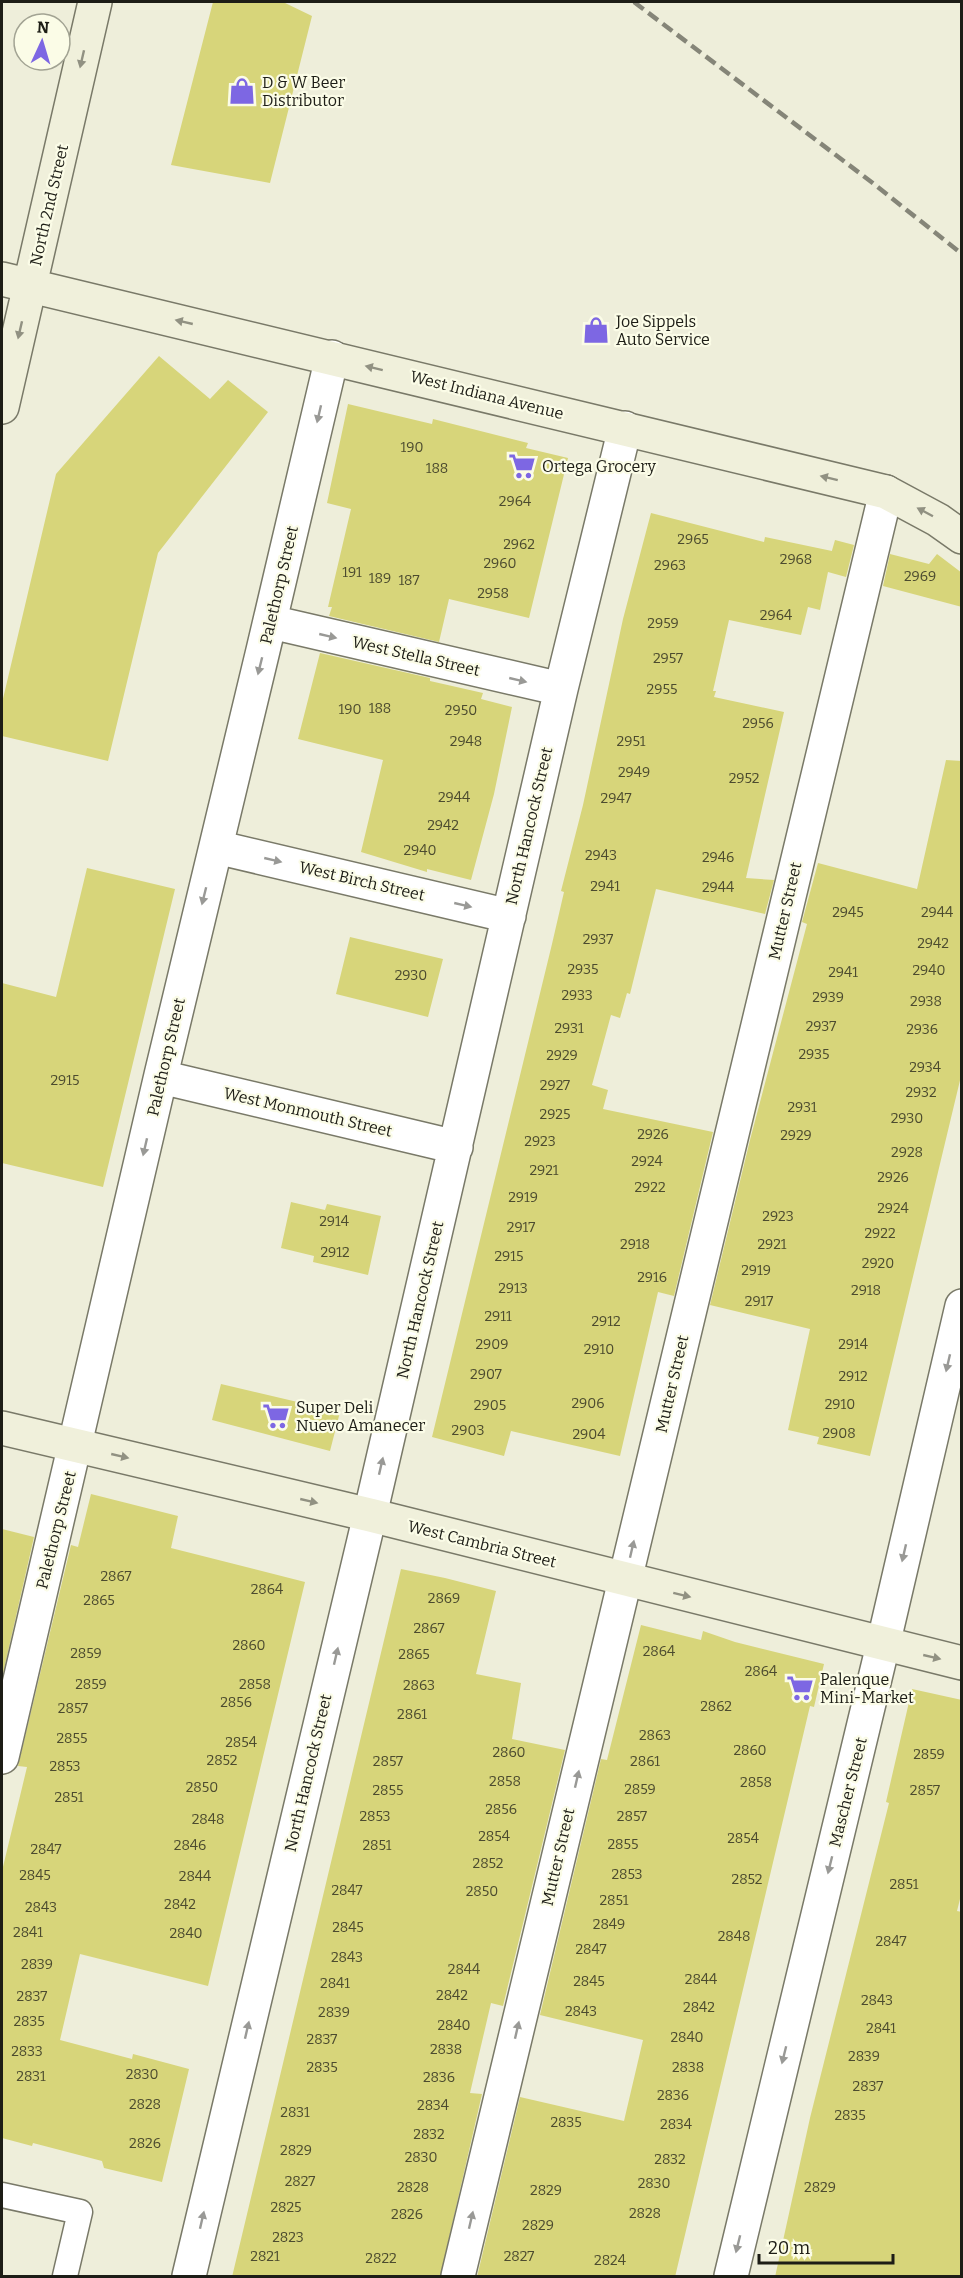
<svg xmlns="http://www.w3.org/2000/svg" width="963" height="2278" font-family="Bitter,serif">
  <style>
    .building { fill: #d7d57a }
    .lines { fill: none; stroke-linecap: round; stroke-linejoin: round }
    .lane-casing { stroke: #797968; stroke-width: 27 }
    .street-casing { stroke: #797968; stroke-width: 36 }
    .secondary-casing { stroke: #797968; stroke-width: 36 }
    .lane { stroke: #fff; stroke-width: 24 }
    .street { stroke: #fff; stroke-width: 33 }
    .secondary { stroke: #f0f0db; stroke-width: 33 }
    .rail { stroke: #858578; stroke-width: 4.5; stroke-dasharray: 12 6; stroke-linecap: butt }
    .oneway { fill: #919182 }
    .oneway2 { fill: #999996 }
    .labels { text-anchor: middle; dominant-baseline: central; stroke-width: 4.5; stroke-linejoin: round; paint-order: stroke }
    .number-label { font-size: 14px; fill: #4c4b2f }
    .poi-label { font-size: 16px; fill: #1d1d16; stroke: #fbfce7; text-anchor: start }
    .street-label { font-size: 16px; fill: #1d1d16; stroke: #fbfce7 }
  </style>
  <rect width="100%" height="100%" fill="#eeeeda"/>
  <!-- building -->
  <path class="building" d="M213,2H283L312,16L270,183L171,165Z
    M159,356L210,399L228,380L268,412L158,553L108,761L2,736V703L56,474Z
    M348,404L432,424L433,419L528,443L526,448L568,458L529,618L449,599L439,642L329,616L332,607H328L351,509L327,503Z
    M651,513L764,542L765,537L832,551L831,554L835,540L854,545L846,577L828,572L820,610L808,607L801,635L729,620L713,691H716L714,697L784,712L746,878L774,880L765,914L656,889L630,994L627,993L620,1018L611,1015L592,1085L608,1090L603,1109L713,1132L674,1296L658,1292L620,1456L511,1431L504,1456L432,1437L552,944L564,892L561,891L583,805L623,619Z
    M890,554L929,564L937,554L962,573V607L883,586Z
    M320,653L430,678V681L483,693L481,699L512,707L494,794L471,880L427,869V872L361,852L383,760L298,739Z
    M946,760L962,761V1072L870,1456L817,1444L819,1437L788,1430L810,1329L710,1305L750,1140L807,924L802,922L818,863L917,889Z
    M87,868L175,889L103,1187L2,1163V983L56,997Z
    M350,937L443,959L428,1017L336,994Z
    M291,1202L325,1210L327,1204L381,1216L368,1275L313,1262L314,1256L281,1248Z
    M221,1384L340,1412L330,1451L212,1420Z
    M91,1494L178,1516L171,1548L305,1582L208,1986L80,1954L60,2040L132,2059L133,2054L189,2069L162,2182L104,2168L102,2161L33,2143L32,2146L2,2138V1871L27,1767L18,1766L71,1545L78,1547Z
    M2,1529L34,1537L2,1678Z
    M401,1569L445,1578L496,1591L476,1674L521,1683L512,1739L565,1750L503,2006L491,2003L470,2093L482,2094L440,2277H232Z
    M641,1625L701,1640L703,1631L735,1642L824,1664L814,1707L810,1706L675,2277H477L520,2097L624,2121L643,2040L540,2015L601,1759L607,1760Z
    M912,1689L962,1700V1891L957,1911L962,1912V2277H775L810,2118L889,1803L886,1802Z"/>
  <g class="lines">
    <defs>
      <path id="lane" d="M2,2195L80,2212L65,2276"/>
      <path id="street" d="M271,622L561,689
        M216,847L509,916
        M161,1077L456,1147
        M2,1757C56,1530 107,1302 161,1075C218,835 277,597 332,357
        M189,2276L370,1515L561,689L625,428
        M458,2276L886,492
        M731,2276L883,1645L962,1306"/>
      <path id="secondary" d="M2,279L886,492L938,520L962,537
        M2,407L95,2
        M2,1428L370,1515L962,1663"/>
    </defs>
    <!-- lane casing -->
    <use href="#lane" class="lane-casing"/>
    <!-- street casing -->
    <use href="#street" class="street-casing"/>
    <!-- secondary casing -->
    <use href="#secondary" class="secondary-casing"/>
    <!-- lane -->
    <use href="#lane" class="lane"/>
    <!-- street -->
    <use href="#street" class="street"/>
    <!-- secondary -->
    <use href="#secondary" class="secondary"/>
    <!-- rail -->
    <path class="rail" d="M634,2L874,184L962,254"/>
  </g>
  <!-- one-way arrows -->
  <defs><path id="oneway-solid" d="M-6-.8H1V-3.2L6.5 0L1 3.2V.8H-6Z" transform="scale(1.5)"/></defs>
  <g class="oneway">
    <use href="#oneway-solid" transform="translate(82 59) rotate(103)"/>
    <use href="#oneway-solid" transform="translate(184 322) rotate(-167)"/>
    <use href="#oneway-solid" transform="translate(20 330) rotate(103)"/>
    <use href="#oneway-solid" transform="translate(374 368) rotate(-166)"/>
    <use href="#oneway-solid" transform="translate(829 478) rotate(-166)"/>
    <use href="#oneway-solid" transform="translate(925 512) rotate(-152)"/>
    <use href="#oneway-solid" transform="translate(120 1456) rotate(13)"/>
    <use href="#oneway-solid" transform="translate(309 1501) rotate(13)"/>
    <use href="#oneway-solid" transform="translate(682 1595) rotate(14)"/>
    <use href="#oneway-solid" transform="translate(932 1657) rotate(13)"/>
  </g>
  <g class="oneway2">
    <use href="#oneway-solid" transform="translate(319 414) rotate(103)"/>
    <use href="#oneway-solid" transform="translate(328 636) rotate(13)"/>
    <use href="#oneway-solid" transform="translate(260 666) rotate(104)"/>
    <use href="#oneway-solid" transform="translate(518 680) rotate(13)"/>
    <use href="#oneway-solid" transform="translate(273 860) rotate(13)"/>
    <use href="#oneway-solid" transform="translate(204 896) rotate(104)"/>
    <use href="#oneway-solid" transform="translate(463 905) rotate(13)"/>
    <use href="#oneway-solid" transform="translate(145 1147) rotate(103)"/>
    <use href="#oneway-solid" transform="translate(948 1363) rotate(103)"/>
    <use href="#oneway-solid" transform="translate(381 1466) rotate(-77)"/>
    <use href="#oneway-solid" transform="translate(632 1549) rotate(-77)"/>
    <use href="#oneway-solid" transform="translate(904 1553) rotate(103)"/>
    <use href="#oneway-solid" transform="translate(336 1656) rotate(-77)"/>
    <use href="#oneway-solid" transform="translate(577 1779) rotate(-77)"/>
    <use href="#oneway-solid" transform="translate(830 1865) rotate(104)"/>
    <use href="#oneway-solid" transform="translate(247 2030) rotate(-77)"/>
    <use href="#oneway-solid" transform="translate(517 2030) rotate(-77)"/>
    <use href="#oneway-solid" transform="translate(784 2055) rotate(104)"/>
    <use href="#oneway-solid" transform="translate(202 2220) rotate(-77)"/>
    <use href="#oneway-solid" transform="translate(471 2220) rotate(-77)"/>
    <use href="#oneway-solid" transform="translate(738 2244) rotate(104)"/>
  </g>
  <!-- icons -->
  <defs>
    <symbol id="shop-bare" viewBox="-9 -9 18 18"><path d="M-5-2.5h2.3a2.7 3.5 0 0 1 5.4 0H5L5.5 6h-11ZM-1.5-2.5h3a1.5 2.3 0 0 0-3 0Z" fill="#7d67e3" stroke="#fbfce7" stroke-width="2.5" paint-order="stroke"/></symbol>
    <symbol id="supermarket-bare" viewBox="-9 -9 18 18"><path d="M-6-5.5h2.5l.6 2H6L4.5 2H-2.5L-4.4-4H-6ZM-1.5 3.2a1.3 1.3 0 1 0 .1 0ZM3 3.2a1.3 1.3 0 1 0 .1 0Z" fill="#7d67e3" stroke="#fbfce7" stroke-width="2.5" paint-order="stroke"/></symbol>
  </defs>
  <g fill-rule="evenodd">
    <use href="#shop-bare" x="223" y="72" width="38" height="38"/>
    <use href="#shop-bare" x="577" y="311" width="38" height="38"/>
    <use href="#supermarket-bare" x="503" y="447" width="38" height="38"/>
    <use href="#supermarket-bare" x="257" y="1397" width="38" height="38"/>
    <use href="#supermarket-bare" x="781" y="1669" width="38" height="38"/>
  </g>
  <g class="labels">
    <!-- number labels -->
    <g class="number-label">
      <text x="412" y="447">190</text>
      <text x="437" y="468">188</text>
      <text x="515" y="501">2964</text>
      <text x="693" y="539">2965</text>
      <text x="519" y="544">2962</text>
      <text x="796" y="559">2968</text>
      <text x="500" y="563">2960</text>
      <text x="670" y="565">2963</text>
      <text x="352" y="572">191</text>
      <text x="920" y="576">2969</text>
      <text x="380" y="578">189</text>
      <text x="409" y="580">187</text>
      <text x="493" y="593">2958</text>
      <text x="776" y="615">2964</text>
      <text x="663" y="623">2959</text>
      <text x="668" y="658">2957</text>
      <text x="662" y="689">2955</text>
      <text x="380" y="708">188</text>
      <text x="350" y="709">190</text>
      <text x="461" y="710">2950</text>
      <text x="758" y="723">2956</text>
      <text x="466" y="741">2948</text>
      <text x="631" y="741">2951</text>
      <text x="634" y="772">2949</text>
      <text x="744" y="778">2952</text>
      <text x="454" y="797">2944</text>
      <text x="616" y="798">2947</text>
      <text x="443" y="825">2942</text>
      <text x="420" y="850">2940</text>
      <text x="601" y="855">2943</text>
      <text x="718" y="857">2946</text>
      <text x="605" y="886">2941</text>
      <text x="718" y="887">2944</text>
      <text x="848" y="912">2945</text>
      <text x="937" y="912">2944</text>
      <text x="598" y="939">2937</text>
      <text x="933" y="943">2942</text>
      <text x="583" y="969">2935</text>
      <text x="929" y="970">2940</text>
      <text x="843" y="972">2941</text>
      <text x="411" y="975">2930</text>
      <text x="577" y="995">2933</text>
      <text x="828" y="997">2939</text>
      <text x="926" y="1001">2938</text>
      <text x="821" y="1026">2937</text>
      <text x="569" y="1028">2931</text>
      <text x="922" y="1029">2936</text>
      <text x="814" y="1054">2935</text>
      <text x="562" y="1055">2929</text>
      <text x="925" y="1067">2934</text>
      <text x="65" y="1080">2915</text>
      <text x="555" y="1085">2927</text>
      <text x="921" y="1092">2932</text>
      <text x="802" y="1107">2931</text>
      <text x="555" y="1114">2925</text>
      <text x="907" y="1118">2930</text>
      <text x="653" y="1134">2926</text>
      <text x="796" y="1135">2929</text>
      <text x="540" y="1141">2923</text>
      <text x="907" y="1152">2928</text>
      <text x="647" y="1161">2924</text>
      <text x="544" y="1170">2921</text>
      <text x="893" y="1177">2926</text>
      <text x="650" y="1187">2922</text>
      <text x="523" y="1197">2919</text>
      <text x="893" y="1208">2924</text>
      <text x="778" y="1216">2923</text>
      <text x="334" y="1221">2914</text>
      <text x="521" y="1227">2917</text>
      <text x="880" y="1233">2922</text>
      <text x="635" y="1244">2918</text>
      <text x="772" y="1244">2921</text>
      <text x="335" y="1252">2912</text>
      <text x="509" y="1256">2915</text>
      <text x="878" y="1263">2920</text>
      <text x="756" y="1270">2919</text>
      <text x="652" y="1277">2916</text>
      <text x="513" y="1288">2913</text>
      <text x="866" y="1290">2918</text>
      <text x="759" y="1301">2917</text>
      <text x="498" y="1316">2911</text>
      <text x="606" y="1321">2912</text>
      <text x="492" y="1344">2909</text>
      <text x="853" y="1344">2914</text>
      <text x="599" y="1349">2910</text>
      <text x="486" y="1374">2907</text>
      <text x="853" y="1376">2912</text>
      <text x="588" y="1403">2906</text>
      <text x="840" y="1404">2910</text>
      <text x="490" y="1405">2905</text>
      <text x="468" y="1430">2903</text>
      <text x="839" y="1433">2908</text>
      <text x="589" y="1434">2904</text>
      <text x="116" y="1576">2867</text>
      <text x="267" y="1589">2864</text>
      <text x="444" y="1598">2869</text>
      <text x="99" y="1600">2865</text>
      <text x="429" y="1628">2867</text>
      <text x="249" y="1645">2860</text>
      <text x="659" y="1651">2864</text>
      <text x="86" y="1653">2859</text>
      <text x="414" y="1654">2865</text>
      <text x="761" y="1671">2864</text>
      <text x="91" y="1684">2859</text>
      <text x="255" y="1684">2858</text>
      <text x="419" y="1685">2863</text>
      <text x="236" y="1702">2856</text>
      <text x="716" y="1706">2862</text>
      <text x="73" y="1708">2857</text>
      <text x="412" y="1714">2861</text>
      <text x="655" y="1735">2863</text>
      <text x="72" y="1738">2855</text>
      <text x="241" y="1742">2854</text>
      <text x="750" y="1750">2860</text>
      <text x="509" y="1752">2860</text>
      <text x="929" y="1754">2859</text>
      <text x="222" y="1760">2852</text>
      <text x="388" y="1761">2857</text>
      <text x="645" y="1761">2861</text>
      <text x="65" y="1766">2853</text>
      <text x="505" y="1781">2858</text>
      <text x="756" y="1782">2858</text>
      <text x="202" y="1787">2850</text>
      <text x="640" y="1789">2859</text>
      <text x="388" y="1790">2855</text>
      <text x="925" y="1790">2857</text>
      <text x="69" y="1797">2851</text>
      <text x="501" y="1809">2856</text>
      <text x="375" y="1816">2853</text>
      <text x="632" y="1816">2857</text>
      <text x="208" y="1819">2848</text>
      <text x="494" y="1836">2854</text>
      <text x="743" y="1838">2854</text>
      <text x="623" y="1844">2855</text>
      <text x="190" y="1845">2846</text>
      <text x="377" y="1845">2851</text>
      <text x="46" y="1849">2847</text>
      <text x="488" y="1863">2852</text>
      <text x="627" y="1874">2853</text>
      <text x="35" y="1875">2845</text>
      <text x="195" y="1876">2844</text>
      <text x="747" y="1879">2852</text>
      <text x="904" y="1884">2851</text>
      <text x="347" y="1890">2847</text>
      <text x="482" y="1891">2850</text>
      <text x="614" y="1900">2851</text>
      <text x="180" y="1904">2842</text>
      <text x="41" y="1907">2843</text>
      <text x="609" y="1924">2849</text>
      <text x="348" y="1927">2845</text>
      <text x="28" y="1932">2841</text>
      <text x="186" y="1933">2840</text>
      <text x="734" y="1936">2848</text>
      <text x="891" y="1941">2847</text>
      <text x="591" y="1949">2847</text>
      <text x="347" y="1957">2843</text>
      <text x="37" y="1964">2839</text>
      <text x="464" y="1969">2844</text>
      <text x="701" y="1979">2844</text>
      <text x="589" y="1981">2845</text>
      <text x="335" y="1983">2841</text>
      <text x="452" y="1995">2842</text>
      <text x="32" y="1996">2837</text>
      <text x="877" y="2000">2843</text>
      <text x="699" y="2007">2842</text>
      <text x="581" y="2011">2843</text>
      <text x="334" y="2012">2839</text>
      <text x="29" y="2021">2835</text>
      <text x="454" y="2025">2840</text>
      <text x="881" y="2028">2841</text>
      <text x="687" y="2037">2840</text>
      <text x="322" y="2039">2837</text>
      <text x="446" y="2049">2838</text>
      <text x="27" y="2051">2833</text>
      <text x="864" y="2056">2839</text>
      <text x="322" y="2067">2835</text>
      <text x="688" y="2067">2838</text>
      <text x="142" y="2074">2830</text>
      <text x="31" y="2076">2831</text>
      <text x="439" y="2077">2836</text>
      <text x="868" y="2086">2837</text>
      <text x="673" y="2095">2836</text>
      <text x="145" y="2104">2828</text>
      <text x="433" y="2105">2834</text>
      <text x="295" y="2112">2831</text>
      <text x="850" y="2115">2835</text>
      <text x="566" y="2122">2835</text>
      <text x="676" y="2124">2834</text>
      <text x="429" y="2134">2832</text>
      <text x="145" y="2143">2826</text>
      <text x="296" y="2150">2829</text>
      <text x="421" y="2157">2830</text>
      <text x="670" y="2159">2832</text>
      <text x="300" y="2181">2827</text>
      <text x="654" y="2183">2830</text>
      <text x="413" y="2187">2828</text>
      <text x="820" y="2187">2829</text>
      <text x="546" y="2190">2829</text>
      <text x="286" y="2207">2825</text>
      <text x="645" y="2213">2828</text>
      <text x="407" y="2214">2826</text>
      <text x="538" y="2225">2829</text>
      <text x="288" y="2237">2823</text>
      <text x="265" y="2256">2821</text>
      <text x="519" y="2256">2827</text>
      <text x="381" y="2258">2822</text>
      <text x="610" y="2260">2824</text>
    </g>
    <!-- poi labels -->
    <g class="poi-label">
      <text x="262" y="82">D &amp; W Beer<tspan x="262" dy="18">Distributor</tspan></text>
      <text x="616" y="321">Joe Sippels<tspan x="616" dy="18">Auto Service</tspan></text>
      <text x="542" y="466">Ortega Grocery</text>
      <text x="296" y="1407">Super Deli<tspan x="296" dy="18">Nuevo Amanecer</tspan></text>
      <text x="820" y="1679">Palenque<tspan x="820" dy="18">Mini-Market</tspan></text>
    </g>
    <!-- street labels -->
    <g class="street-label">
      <text transform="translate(49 205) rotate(-77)">North 2nd Street</text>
      <text transform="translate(487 395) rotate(14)">West Indiana Avenue</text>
      <text transform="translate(279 585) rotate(-77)">Palethorp Street</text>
      <text transform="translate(416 656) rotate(13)">West Stella Street</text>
      <text transform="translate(529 826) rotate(-77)">North Hancock Street</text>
      <text transform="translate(362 881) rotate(13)">West Birch Street</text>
      <text transform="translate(785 911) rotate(-77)">Mutter Street</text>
      <text transform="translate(166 1057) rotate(-77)">Palethorp Street</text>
      <text transform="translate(308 1112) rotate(13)">West Monmouth Street</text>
      <text transform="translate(420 1300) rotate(-77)">North Hancock Street</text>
      <text transform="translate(672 1384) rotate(-77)">Mutter Street</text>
      <text transform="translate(56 1530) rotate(-76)">Palethorp Street</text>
      <text transform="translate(482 1544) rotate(14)">West Cambria Street</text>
      <text transform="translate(308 1773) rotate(-77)">North Hancock Street</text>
      <text transform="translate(848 1792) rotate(-76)">Mascher Street</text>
      <text transform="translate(558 1857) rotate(-77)">Mutter Street</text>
    </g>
  </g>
  <!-- border -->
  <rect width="963" height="2278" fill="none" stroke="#1d1d16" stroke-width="6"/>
  <!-- north arrow -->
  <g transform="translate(42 42) rotate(4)"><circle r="28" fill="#fbfce7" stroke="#a2a393" stroke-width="1.5"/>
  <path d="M0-4.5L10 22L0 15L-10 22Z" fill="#7d67e3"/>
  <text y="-9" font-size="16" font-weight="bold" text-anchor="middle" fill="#1d1d16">N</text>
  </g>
  <!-- scale -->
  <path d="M759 2254v9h134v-9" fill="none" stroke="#1d1d16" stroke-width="3"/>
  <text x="768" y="2254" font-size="18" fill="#1d1d16" stroke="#fbfce7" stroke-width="4.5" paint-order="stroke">20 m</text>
</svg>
